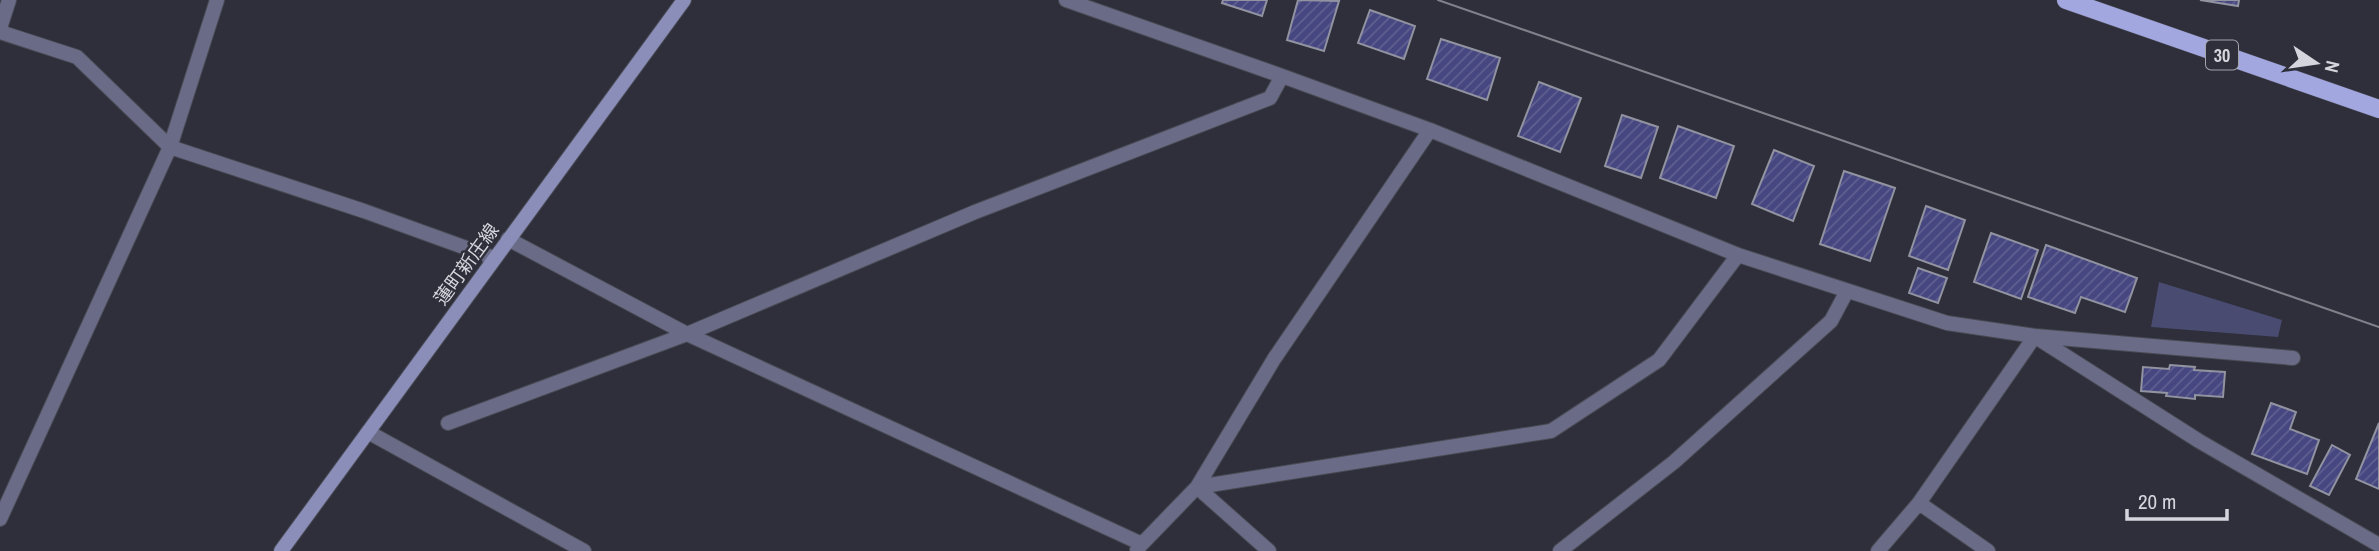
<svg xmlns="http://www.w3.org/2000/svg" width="2379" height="551" font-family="'Archivo Narrow','Noto Sans JP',sans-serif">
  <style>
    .green { fill: #494b71 }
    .building { fill: url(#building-hatch); stroke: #9193a0; stroke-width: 2 }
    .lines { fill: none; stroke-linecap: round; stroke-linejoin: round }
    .minor-casing { stroke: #494a54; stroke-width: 16 }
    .secondary-casing { stroke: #494a54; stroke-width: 16 }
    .primary-casing { stroke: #494a54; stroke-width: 19 }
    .minor { stroke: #6a6c87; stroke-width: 14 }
    .secondary { stroke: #8a8eb9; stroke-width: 14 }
    .primary { stroke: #a3a7df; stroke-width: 18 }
    .tram { stroke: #80818a; stroke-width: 2 }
    .labels { text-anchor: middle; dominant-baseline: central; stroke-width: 5; stroke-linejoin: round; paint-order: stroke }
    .shield { fill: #2e2f3a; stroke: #a3a4ac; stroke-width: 2 }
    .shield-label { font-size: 18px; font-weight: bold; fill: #d5d6dd }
    .street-label { font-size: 19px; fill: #d5d6dd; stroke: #2e2f3a }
  </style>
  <defs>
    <pattern id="building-hatch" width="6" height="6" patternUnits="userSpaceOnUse" patternTransform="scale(1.75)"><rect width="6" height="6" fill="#464680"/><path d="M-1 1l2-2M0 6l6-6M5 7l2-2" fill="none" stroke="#606092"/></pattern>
  </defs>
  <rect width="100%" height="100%" fill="#2e2f3a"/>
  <!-- green -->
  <path class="green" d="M2159,282L2282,320L2278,337L2151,327Z"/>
  <!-- building -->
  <path class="building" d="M1223,0H1267L1262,16L1222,3Z
    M1298,0L1339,1L1324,51L1287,40Z
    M2200,0H2239L2238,6Z
    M1370,10L1415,26L1404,59L1358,43Z
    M1441,39L1500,58L1487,100L1427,79Z
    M1539,82L1581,98L1560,152L1518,136Z
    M1622,115L1658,127L1641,178L1605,166Z
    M1678,126L1734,146L1716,198L1660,178Z
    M1774,150L1814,166L1793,221L1752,204Z
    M1844,171L1895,188L1870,261L1820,244Z
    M1926,206L1965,220L1948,270L1909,256Z
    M1991,233L2038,250L2021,299L1974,282Z
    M2046,245L2137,278L2125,312L2081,297L2075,313L2028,297Z
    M1918,268L1947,278L1938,303L1909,293Z
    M2170,365L2195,367L2194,370L2225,372L2223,397L2195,395V399L2166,396L2167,393L2141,391L2143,367L2169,369Z
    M2271,403L2296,412L2290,429L2319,440L2307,474L2252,454Z
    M2379,423V489L2356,479Z
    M2332,445L2350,455L2329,495L2310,486Z"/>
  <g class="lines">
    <defs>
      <path id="minor" d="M1066,0L1282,76
        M0,28L9,0
        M0,32L77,57L170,147L364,211L494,258
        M508,239L687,334L1142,544
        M2039,339L2199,441L2379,545
        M448,423L687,334L975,212L1270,98L1282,76L1430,130L1738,255L1947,323L2035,336L2293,358
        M368,432L584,551
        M1197,487L1551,431L1659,360L1738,255
        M1197,487L1269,551
        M0,519L170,147L217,0
        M1137,549L1197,487L1274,359L1430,130
        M1560,551L1674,462L1831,321L1847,291
        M1878,551L1919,503
        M1988,551L1919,503L2035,336"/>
      <path id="secondary" d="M281,551L684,0"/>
      <path id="primary" d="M2066,0L2379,109"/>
    </defs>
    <!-- minor casing -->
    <use href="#minor" class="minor-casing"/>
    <!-- secondary casing -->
    <use href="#secondary" class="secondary-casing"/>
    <!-- primary casing -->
    <use href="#primary" class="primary-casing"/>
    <!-- minor -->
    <use href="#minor" class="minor"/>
    <!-- secondary -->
    <use href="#secondary" class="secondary"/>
    <!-- primary -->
    <use href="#primary" class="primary"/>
    <!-- tram -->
    <path class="tram" d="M1438,0L2379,327"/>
  </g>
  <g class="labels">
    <!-- shield labels -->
    <rect class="shield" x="2206" y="40.5" width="32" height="29" rx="5"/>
    <g class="shield-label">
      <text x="2222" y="55">30</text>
    </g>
    <!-- street labels -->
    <g class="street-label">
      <text transform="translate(466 264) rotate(-54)">蓮町新庄線</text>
    </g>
  </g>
  <!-- north arrow -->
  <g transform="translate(2316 63) rotate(103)" stroke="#2e2f3a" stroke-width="5" paint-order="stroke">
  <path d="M0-5L12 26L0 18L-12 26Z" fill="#d5d6dd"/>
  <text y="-10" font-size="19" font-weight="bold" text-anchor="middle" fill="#d5d6dd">N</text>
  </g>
  <!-- scale -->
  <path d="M2127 509v10h100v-10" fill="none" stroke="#d5d6dd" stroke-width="3.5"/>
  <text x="2138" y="509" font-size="21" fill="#d5d6dd" stroke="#2e2f3a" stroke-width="5" paint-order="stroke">20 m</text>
</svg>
